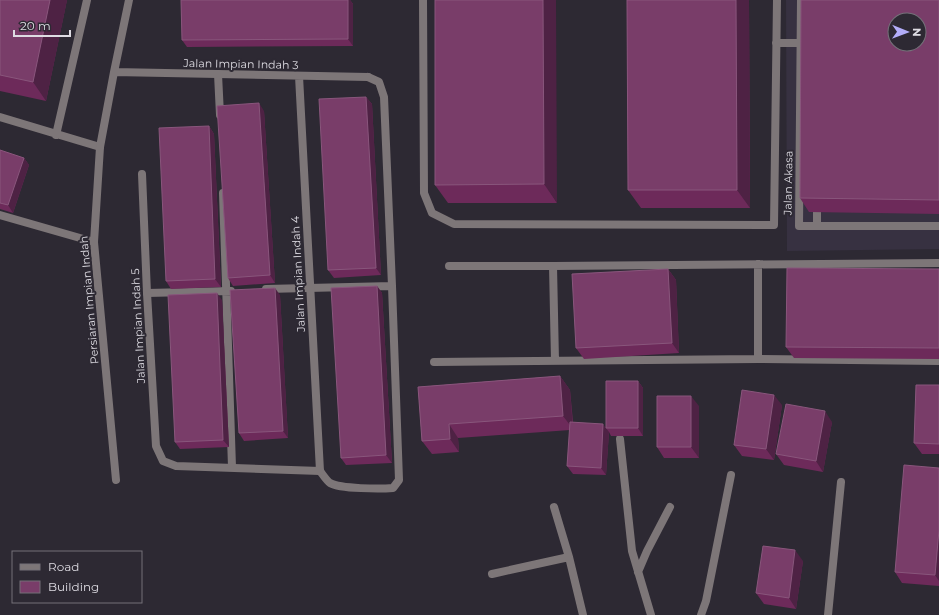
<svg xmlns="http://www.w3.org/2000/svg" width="939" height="615" font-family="Montserrat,sans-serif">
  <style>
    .built { fill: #373141; fill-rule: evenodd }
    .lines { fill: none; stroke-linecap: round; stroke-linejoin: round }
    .service { stroke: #7d7678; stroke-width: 8 }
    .minor { stroke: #7d7678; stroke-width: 8 }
    .wall { fill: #6d2a5a }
    .shaded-wall { fill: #4e2244 }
    .building { fill: #793d69; stroke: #89567c; fill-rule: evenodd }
    .labels { text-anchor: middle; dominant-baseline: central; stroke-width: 4; stroke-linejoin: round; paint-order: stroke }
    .street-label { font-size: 11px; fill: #dedce3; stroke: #2d2933 }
  </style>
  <rect width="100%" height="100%" fill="#2d2933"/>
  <!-- built -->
  <path class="built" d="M786,0H939V249L787,251ZM895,20H919V44H895Z"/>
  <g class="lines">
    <!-- service -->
    <path class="service" d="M801,0L799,226H939
      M218,74L220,115
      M0,117L100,147
      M56,135L87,0
      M223,193L232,467
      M817,226V202
      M758,264V359
      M449,266H553L939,263
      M553,266L555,361
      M266,289L392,286
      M147,293L231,291
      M434,362L758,359L939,361
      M620,439L632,551L651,615
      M320,471C323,475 327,481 330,483C340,489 381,489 393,488L399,480L392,286L384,97L379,82L368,77
      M554,507L569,557L583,615
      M638,572L647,551L670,507
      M492,574L569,557
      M701,615L706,601L731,475
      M828,615L841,482"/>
    <!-- minor -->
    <path class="minor" d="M423,0L424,193L432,213L454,224L774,225L777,0
      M776,43H801
      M114,72L368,77
      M142,174L147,293L156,446L163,461L176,466L320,471L299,76
      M0,215L94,242
      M116,480L94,242L100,147L114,72L129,0"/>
  </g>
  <!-- wall -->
  <path class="wall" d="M0,0H67L46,101L0,91Z
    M181,0H350L353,4V46L187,47L182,40Z
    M435,0L557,203H448L435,185Z
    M627,0H749L750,208H641L628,190Z
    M939,0V214L809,212L800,198Z
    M366,97L372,104L381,275L334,278L328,270Z
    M264,111L275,283L233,286L228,278Z
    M209,126L214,134L221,287L171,289L166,281Z
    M0,150L24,158L29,165L13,213L0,209Z
    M668,269L676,280L679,353L584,359L576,348Z
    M939,269V359L794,358L786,347Z
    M377,286L382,293L392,463L346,465L341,458Z
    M280,295L288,438L244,441L239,433Z
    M222,300L229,447L180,449L175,442Z
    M560,376L570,390L573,422L606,428L638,381L643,388V436H611L609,432L606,475L573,474L567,466L570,430L458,438L459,452L432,454L422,441L418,387Z
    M939,385V454H922L914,443Z
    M782,405L774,460L742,456L734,445Z
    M699,406V458H664L657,447Z
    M832,422L823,472L784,465L776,454Z
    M939,468V586L902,583L895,572Z
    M803,561L796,609L764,604L756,593Z"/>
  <!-- shaded-wall -->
  <path class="shaded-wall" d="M50,0H67L46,101L33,82Z
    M348,0H350L353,4V46L348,39Z
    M543,0H556L557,203L544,184Z
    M736,0H749L750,208L737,190Z
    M366,97L372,104L381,275L376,268Z
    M259,103L264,111L275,283L270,275Z
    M209,126L214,134L221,287L215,279Z
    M24,158L29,165L13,213L8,205Z
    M668,269L676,280L679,353L672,343Z
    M377,286L382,293L392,463L386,455Z
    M275,288L280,295L288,438L283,431Z
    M217,293L222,300L229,447L223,440Z
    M560,376L570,390L573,429L563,416Z
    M638,381L643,388V436L638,428Z
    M774,395L782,405L774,460L766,449Z
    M691,396L699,406V458L691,447Z
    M825,411L832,422L823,472L816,461Z
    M449,424L458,438L459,452L450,439Z
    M603,424L609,432L606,475L601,468Z
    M939,530V581L935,575Z
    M795,550L803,561L796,609L789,598Z"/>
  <!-- building -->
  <path class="building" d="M0,0H50L33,82L0,75Z
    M181,0H348V39L182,40Z
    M435,0H543L544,184L435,185Z
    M627,0H736L737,190H628Z
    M801,0H939V200L800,198ZM895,20H919V44H895Z
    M366,97L376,268L328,270L319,99Z
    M259,103L270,275L228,278L217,106Z
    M209,126L215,279L166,281L159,128Z
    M0,150L24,158L8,205L0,203Z
    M787,268L939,269V348L786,347Z
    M668,269L672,343L576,348L572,274Z
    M377,286L386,455L341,458L331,288Z
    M275,288L283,431L239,433L230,290Z
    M217,293L223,440L175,442L168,295Z
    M560,376L563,416L449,424L450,439L422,441L418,387Z
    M606,381H638V428H606Z
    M916,385H939V444L914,443Z
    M742,390L774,395L766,449L734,445Z
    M657,396H691V447H657Z
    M786,404L825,411L816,461L776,454Z
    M570,422L603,424L601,468L567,466Z
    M904,465L939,468V530L935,575L895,572Z
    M763,546L795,550L789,598L756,593Z"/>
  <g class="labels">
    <!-- street labels -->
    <g class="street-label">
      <text transform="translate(241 64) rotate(1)">Jalan Impian Indah 3</text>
      <text transform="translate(788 183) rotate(-89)">Jalan Akasa</text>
      <text transform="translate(298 274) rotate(-93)">Jalan Impian Indah 4</text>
      <text transform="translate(89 300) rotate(-95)">Persiaran Impian Indah</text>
      <text transform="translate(138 326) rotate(-93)">Jalan Impian Indah 5</text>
    </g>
  </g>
  <!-- legend -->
  <rect x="12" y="551" width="130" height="52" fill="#2d2933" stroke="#747179"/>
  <rect x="20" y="564" width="20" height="6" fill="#7d7678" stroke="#747179"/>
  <text x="48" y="571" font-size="12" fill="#dedce3">Road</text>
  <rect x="20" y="581" width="20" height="12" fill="#793d69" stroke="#747179"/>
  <text x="48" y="591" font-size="12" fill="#dedce3">Building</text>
  <!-- north arrow -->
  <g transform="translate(907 32) rotate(91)"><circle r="19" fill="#2d2933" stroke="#747179"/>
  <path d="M0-3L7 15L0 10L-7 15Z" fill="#b3adf9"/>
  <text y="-6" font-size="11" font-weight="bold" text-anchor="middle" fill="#dedce3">N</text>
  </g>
  <!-- scale -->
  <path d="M14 30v6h56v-6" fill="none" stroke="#dedce3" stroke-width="2"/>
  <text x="20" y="30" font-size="12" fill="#dedce3" stroke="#2d2933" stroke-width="3" paint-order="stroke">20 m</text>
</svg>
